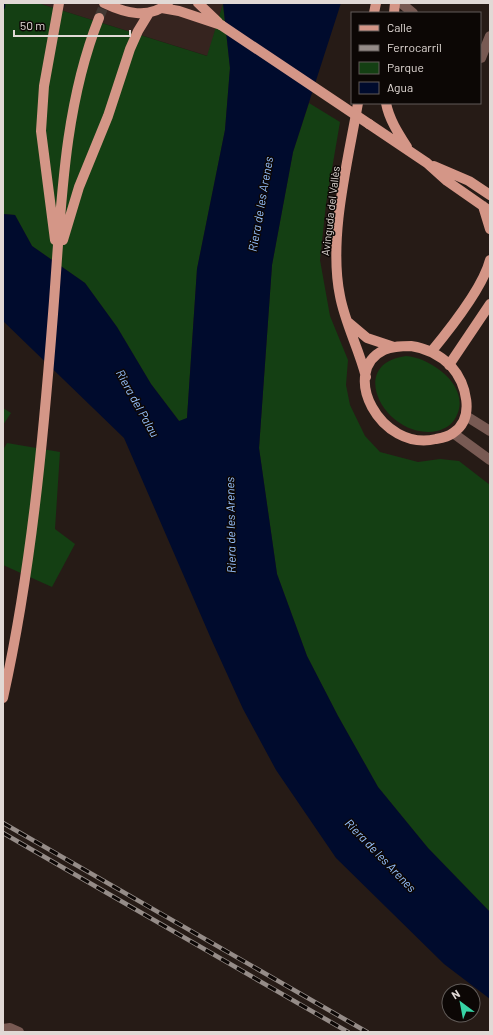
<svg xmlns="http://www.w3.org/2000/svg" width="493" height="1035" font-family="Barlow,sans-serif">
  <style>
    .industrial { fill: #36241f }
    .green { fill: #143f13 }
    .water { fill: #000b2d }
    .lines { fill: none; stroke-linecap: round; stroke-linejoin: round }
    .stream { stroke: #000b2d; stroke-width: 4.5 }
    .major-tunnel { stroke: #423833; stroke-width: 10; stroke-dasharray: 10 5; stroke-linecap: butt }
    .minor { stroke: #785a53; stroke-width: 10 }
    .major { stroke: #d49687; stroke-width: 10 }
    .rail-casing { stroke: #958c88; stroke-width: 4.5 }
    .rail { stroke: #0c0705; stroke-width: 3; stroke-dasharray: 9; stroke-linecap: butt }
    .major-bridge { stroke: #d49687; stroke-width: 10 }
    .labels { text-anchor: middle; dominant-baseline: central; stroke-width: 3; stroke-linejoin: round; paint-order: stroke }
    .street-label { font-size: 11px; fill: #e1d9d5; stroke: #0c0705 }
    .water-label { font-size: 12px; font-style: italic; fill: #96c1fe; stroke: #0c0705 }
  </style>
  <rect width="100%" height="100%" fill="#261b16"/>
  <!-- industrial -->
  <path class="industrial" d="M38,3H223V4L208,56Z"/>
  <!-- green -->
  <path class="green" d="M3,3H38L207,56L223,4L230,68L225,130L197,269L187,418L180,422L151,384L117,327L85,283L32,246L15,215L3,214Z
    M309,103L340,122L326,204L320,260L330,316L348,360L346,385L350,405L365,436L380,452L418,462L440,459L459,461L490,485V912L428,848L378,787L338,716L307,656L277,574L259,448L272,265L293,152Z
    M406,356C432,358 472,387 456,417C452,425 445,429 437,431C387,441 344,364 406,356Z
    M3,408L11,413L3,425Z
    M7,443L60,452L55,529L75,544L52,587L3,565V450Z"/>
  <!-- water -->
  <path class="water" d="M223,3H341L293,152L272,265L259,448L277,574L307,656L338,716L378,787L428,848L490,912V999L444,964L336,858L276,770L243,709L212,641L124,438L3,321V214L15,215L32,246L85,283L117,327L151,384L179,421L187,418L197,269L225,130L230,68Z"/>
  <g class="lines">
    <!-- stream -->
    <path class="stream" d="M3,7V3"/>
    <!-- major-tunnel -->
    <path class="major-tunnel" d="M99,18L105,3"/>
    <!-- minor -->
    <path class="minor" d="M401,3L413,13
      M481,58L490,36
      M466,416L490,431
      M453,433L490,460
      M3,1029L10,1028L19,1032"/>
    <!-- major -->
    <path class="major" d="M104,3C125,13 149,20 168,3
      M198,3L218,22
      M162,8L179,11L221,25
      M374,13L376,3
      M394,13L395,3
      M358,103C348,161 328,238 340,296C345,323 359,349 366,377
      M386,103C389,119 398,133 407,147
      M369,124L427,163L447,181L490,211
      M434,166L469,181L490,195
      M483,206L490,229
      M55,240L41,131L44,86L59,3
      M63,240L79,187L108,116L130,49L138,31L149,13
      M348,322L367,338L394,347
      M411,346C425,348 440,355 451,366C466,383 476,418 453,433C448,437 442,438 436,439C380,452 339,371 384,350C393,346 402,346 411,346Z
      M431,352C450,329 483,288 490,260
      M449,365L490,304
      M3,698C31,572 43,442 53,314C61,215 62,111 99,18"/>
    <defs>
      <path id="rail" d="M3,823L367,1032
        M3,833L348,1032"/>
    </defs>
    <!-- rail casing -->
    <use href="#rail" class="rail-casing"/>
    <!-- rail -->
    <use href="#rail" class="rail"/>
    <!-- major-bridge -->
    <path class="major-bridge" d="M221,25L369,124"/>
  </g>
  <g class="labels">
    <!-- street labels -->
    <g class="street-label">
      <text transform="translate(330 211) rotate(-83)">Avinguda del Vallès</text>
    </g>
    <!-- water labels -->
    <g class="water-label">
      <text transform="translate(260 204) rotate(-80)">Riera de les Arenes</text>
      <text transform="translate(138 403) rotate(61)">Riera del Palau</text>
      <text transform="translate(230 525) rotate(-91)">Riera de les Arenes</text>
      <text transform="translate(381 855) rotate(46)">Riera de les Arenes</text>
    </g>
  </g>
  <!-- border -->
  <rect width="493" height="1035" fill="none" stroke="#e1d9d5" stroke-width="8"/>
  <!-- legend -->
  <rect x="351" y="12" width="130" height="92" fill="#0c0705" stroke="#615b58"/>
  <rect x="359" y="25" width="20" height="6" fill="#d49687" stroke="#615b58"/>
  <text x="387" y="32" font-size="12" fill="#e1d9d5">Calle</text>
  <rect x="359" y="45" width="20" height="6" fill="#958c88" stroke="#615b58"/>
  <text x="387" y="52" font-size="12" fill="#e1d9d5">Ferrocarril</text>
  <rect x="359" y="62" width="20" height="12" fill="#143f13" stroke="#615b58"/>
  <text x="387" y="72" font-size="12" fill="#e1d9d5">Parque</text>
  <rect x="359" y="82" width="20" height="12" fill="#000b2d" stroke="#615b58"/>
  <text x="387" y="92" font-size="12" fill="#e1d9d5">Agua</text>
  <!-- north arrow -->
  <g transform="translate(461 1003) rotate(328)"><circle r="19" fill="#0c0705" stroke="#615b58"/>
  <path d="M0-3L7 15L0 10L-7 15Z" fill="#37d4a6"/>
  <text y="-6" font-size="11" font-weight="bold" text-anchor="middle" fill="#e1d9d5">N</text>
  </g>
  <!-- scale -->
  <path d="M14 30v6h116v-6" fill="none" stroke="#e1d9d5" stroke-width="2"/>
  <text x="20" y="30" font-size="12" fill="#e1d9d5" stroke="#0c0705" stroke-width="3" paint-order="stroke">50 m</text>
</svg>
